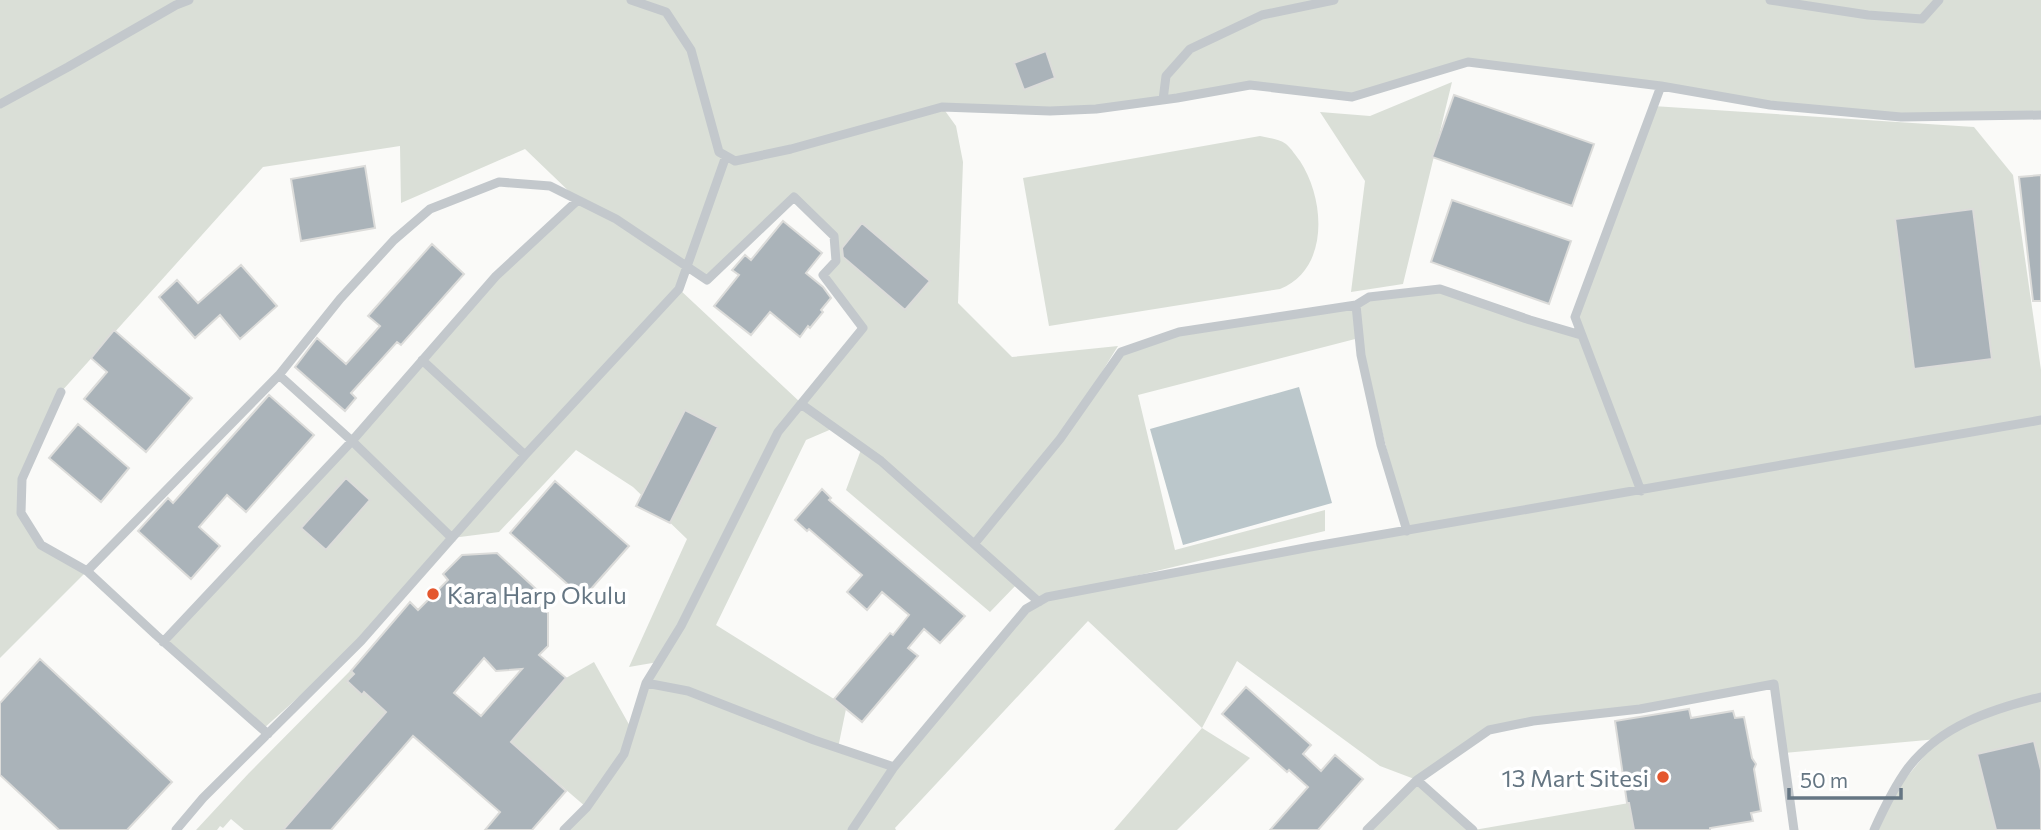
<svg xmlns="http://www.w3.org/2000/svg" width="2041" height="830" font-family="Commissioner,sans-serif">
  <style>
    .green { fill: #dadfd7; fill-rule: evenodd }
    .water { fill: #bbc7cb }
    .building { fill: #aab3b9; stroke: #dcdcda; stroke-width: 2; fill-rule: evenodd }
    .lines { fill: none; stroke-linecap: round; stroke-linejoin: round }
    .service { stroke: #c3c8cc; stroke-width: 9 }
    .poi-dot { fill: #e4572e; stroke: #fff; stroke-width: 2.5 }
    .labels { text-anchor: middle; dominant-baseline: central; stroke-width: 7; stroke-linejoin: round; paint-order: stroke }
    .poi-label { font-size: 24px; fill: #657683; stroke: #fff; text-anchor: start }
  </style>
  <rect width="100%" height="100%" fill="#fafaf8"/>
  <!-- green -->
  <path class="green" d="M0,0H2041V115L1901,117L1770,105L1468,62L1352,97L1250,85L1096,109L943,108L956,126L963,162L958,303L1012,357L1118,346L1071,422L1121,352L1179,332L1356,305L1369,297L1440,289L1581,334L1575,317L1653,106L1974,127L2013,175L2041,370V830H1874L1888,800L1938,739L1784,753L1774,685L1489,730L1418,780L1473,830H1367L1417,780L1380,766L1237,661L1202,728L1250,758L1177,830H1114L1202,728L1088,621L895,828L896,830H564L586,807L514,745L505,746L520,732L566,678L594,662L631,728L658,662L629,667L687,539L633,487L576,450L499,532L452,538L361,641L263,729L163,642L352,441L496,276L577,199L525,149L401,203L400,146L263,167L61,392L22,479L21,513L41,545L87,571L0,658ZM794,197L833,236L836,261L823,275L863,328L801,403L679,289L686,268L707,280ZM1359,338L1407,531L1047,597L1325,531V510L1175,550L1138,395ZM834,428L862,447L846,490L990,612L1018,583L1039,601L1026,609L894,767L838,748L846,709L834,699L716,625L806,440Z
    M1452,82L1403,284L1351,292L1365,181L1320,112L1370,116Z
    M1260,136C1269,138 1279,139 1286,144C1291,148 1296,156 1300,161C1325,199 1330,269 1280,289L1049,326L1023,178Z
    M350,671L354,674L347,682L362,694L364,692L386,712L283,830H244L231,819L223,828L220,826L217,830H196L249,773Z
    M1629,803L1634,830H1474Z"/>
  <!-- water -->
  <path class="water" d="M1299,387L1332,503L1183,545L1150,429Z"/>
  <!-- building -->
  <path class="building" d="M1046,51L1055,78L1024,90L1014,63Z
    M1454,95L1594,144L1572,206L1432,157Z
    M365,166L375,228L301,241L291,179Z
    M2041,175V301H2033L2019,177Z
    M1452,200L1571,241L1549,304L1431,262Z
    M1973,209L1992,359L1914,369L1895,219Z
    M783,221L822,253L806,273L823,287L831,298L821,310L823,312L810,328L808,326L800,337L770,312L751,335L714,306L739,275L732,270L745,255L751,260Z
    M862,223L930,281L905,310L843,257L842,248Z
    M432,244L464,274L401,345L397,342L351,393L356,398L345,411L295,367L317,338L346,364L380,326L368,316Z
    M241,265L277,306L240,339L220,315L195,338L159,297L177,280L198,303Z
    M114,330L192,398L146,452L84,399L107,372L91,358Z
    M269,395L314,435L246,512L227,495L199,527L220,546L191,579L138,531L168,498L173,503Z
    M685,410L718,427L670,523L636,506Z
    M78,424L129,468L101,502L49,458Z
    M346,478L370,500L326,550L301,528Z
    M555,481L629,546L583,598L510,533Z
    M822,489L831,498L829,500L965,616L940,643L924,629L908,648L918,656L862,722L834,699L890,633L893,635L909,615L882,592L867,610L847,592L862,575L809,529L807,531L795,520Z
    M497,553L537,590L532,597L548,613V646L539,655L566,678L511,742L566,791L532,830H485L500,812L413,736L331,830H283L386,712L364,692L362,695L347,681L354,674L351,671L410,602L418,610L448,580L443,574L462,555ZM484,658L496,671L522,669L481,716L454,693Z
    M40,659L172,782L127,830H59L0,775V703Z
    M1246,687L1311,745L1303,754L1321,771L1335,755L1363,779L1318,830H1270L1308,787L1289,770L1287,772L1222,714Z
    M1689,709L1691,718L1733,711L1735,718L1744,717L1752,758L1756,764L1754,769L1761,811L1751,813L1753,821L1710,828V830H1634L1629,803H1627L1615,721Z
    M2034,741L2041,770V830H1996L1977,754Z"/>
  <g class="lines">
    <!-- service -->
    <path class="service" d="M631,0L666,12L691,50L719,152L735,161L791,149L942,107L1050,111L1096,109L1177,98L1250,85L1352,97L1468,62L1661,86L1770,105L1901,117L2041,115
      M1770,0L1868,15L1922,19L1939,0
      M1163,100L1166,76L1190,49L1262,15L1334,0
      M0,104L68,67L176,5L189,0
      M422,360L525,455
      M279,375L340,299L394,240L430,209L499,182L550,186L616,219L707,280L794,197L834,236L836,261L823,275L863,328L778,432L681,626L646,683L624,754L587,807L564,830
      M61,392L22,479L21,513L41,545L87,571L156,635L268,734
      M801,404L881,461L1039,602
      M1641,491L1575,317L1661,86
      M1407,531L1381,445L1361,355L1356,305L1369,297L1440,289L1530,320L1581,335
      M975,543L1060,439L1121,352L1179,332L1356,305
      M87,571L279,375L352,441L496,276L578,200
      M163,642L352,441L452,538
      M646,683L688,691L814,740L894,767
      M1417,780L1489,730L1533,721L1640,709L1774,684L1794,830
      M176,830L203,798L361,641L525,455L679,289L726,156
      M852,830L894,767L954,695L1026,609L1047,597L1310,547L2041,420
      M1367,830L1417,780L1473,830
      M1874,830C1884,808 1894,787 1908,768C1940,726 1992,709 2041,697"/>
  </g>
  <!-- markers -->
  <g class="poi-dot">
    <circle cx="433" cy="594" r="7"/>
    <circle cx="1663" cy="777" r="7"/>
  </g>
  <g class="labels">
    <!-- poi labels -->
    <g class="poi-label">
      <text x="447" y="594">Kara Harp Okulu</text>
      <text x="1649" y="777" text-anchor="end">13 Mart Sitesi</text>
    </g>
  </g>
  <!-- scale -->
  <path d="M1789 788v10h112v-10" fill="none" stroke="#657683" stroke-width="3.5"/>
  <text x="1800" y="788" font-size="21" fill="#657683" stroke="#ffffff" stroke-width="5" paint-order="stroke">50 m</text>
</svg>
